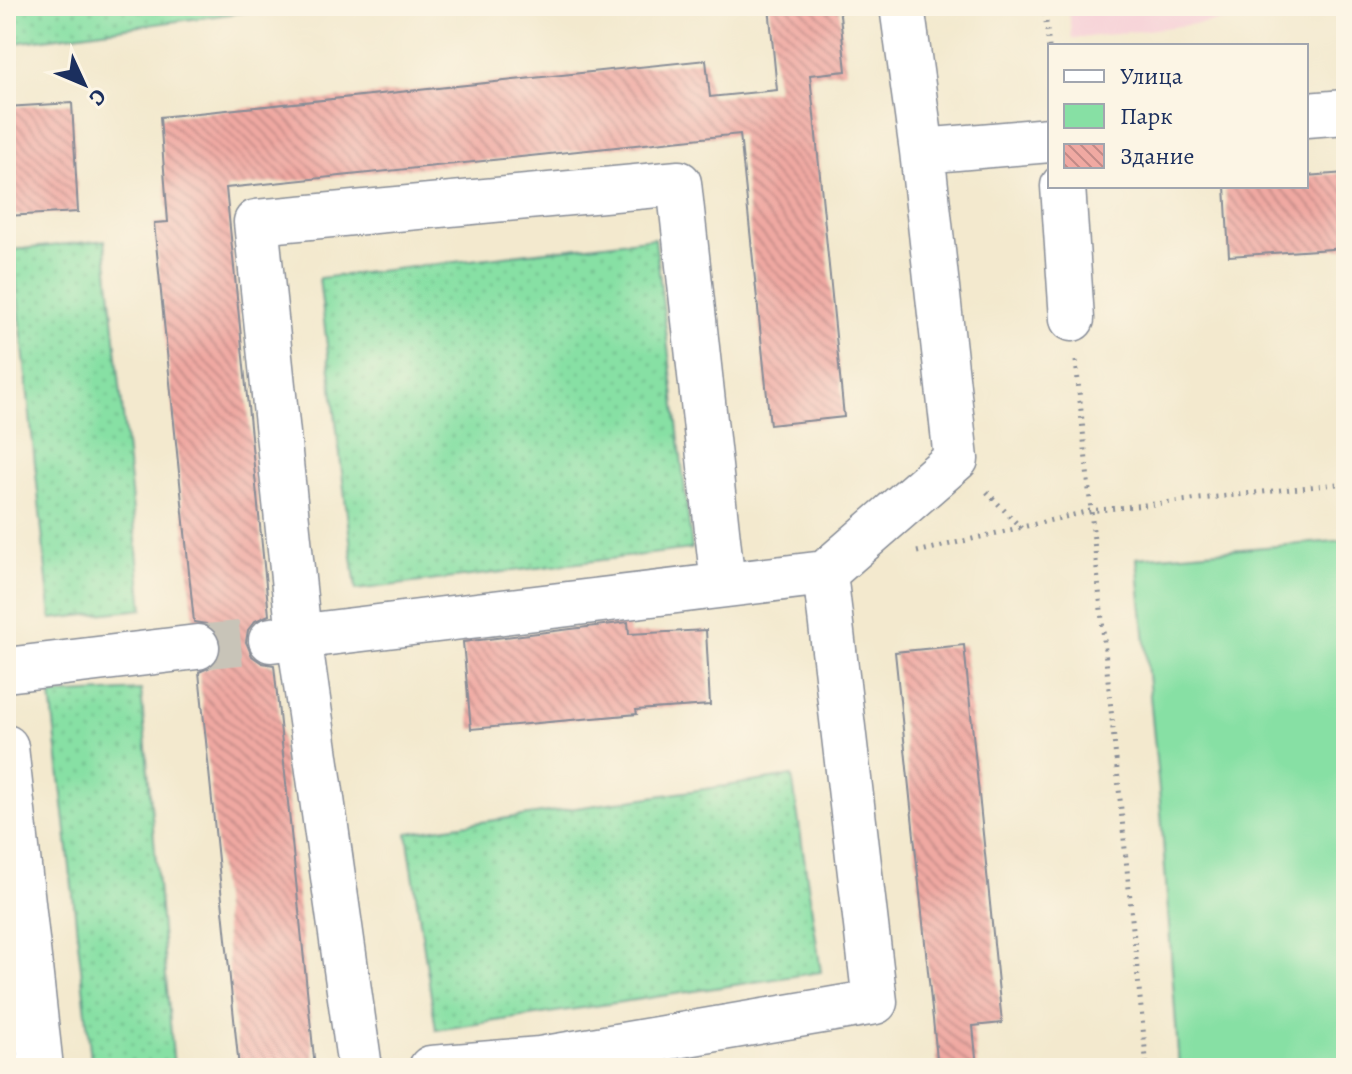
<svg xmlns="http://www.w3.org/2000/svg" width="1352" height="1074" font-family="Alegreya,serif">
  <style>
    .built { fill: #f6cfd7 }
    .green { fill: url(#green-dots); stroke: #518881; stroke-width: 2 }
    .pitch { fill: #87e0a4; stroke: #518881; stroke-width: 2 }
    .building { fill: url(#building-back-hatch) }
    .lines { fill: none; stroke-linecap: round; stroke-linejoin: round }
    .minor-tunnel { stroke: #c8c4b8; stroke-width: 44; stroke-dasharray: 44 22; stroke-linecap: butt }
    .minor-casing { stroke: #878c96; stroke-width: 47 }
    .path { stroke: #878c96; stroke-width: 5; stroke-dasharray: 2 6; stroke-linecap: butt }
    .minor { stroke: #fff; stroke-width: 44 }
  </style>
  <defs>
    <pattern id="green-dots" width="8" height="8" patternUnits="userSpaceOnUse" patternTransform="scale(2)"><rect width="8" height="8" fill="#87e0a4"/><path d="M2 2h.1M6 6h.1" fill="none" stroke="#74c090" stroke-width="1.8" stroke-linecap="round"/></pattern>
    <pattern id="building-back-hatch" width="6" height="6" patternUnits="userSpaceOnUse" patternTransform="scale(2)"><rect width="6" height="6" fill="#f0a9a2"/><path d="M-1 5l2 2M0 0l6 6M5-1l2 2" fill="none" stroke="#c28a87"/></pattern>
  </defs>
  <rect width="100%" height="100%" fill="#fcf5e5"/>
  <filter id="ink" filterUnits="userSpaceOnUse"><feTurbulence type="fractalNoise" baseFrequency=".0125" numOctaves="2"/><feDisplacementMap in="SourceGraphic" scale="16" xChannelSelector="R" yChannelSelector="G"/><feConvolveMatrix kernelMatrix="1 2 1 2 8 2 1 2 1" color-interpolation-filters="sRGB"/></filter>
  <filter id="wash" filterUnits="userSpaceOnUse"><feTurbulence type="fractalNoise" baseFrequency=".006" numOctaves="4" result="noise"/><feDisplacementMap in="SourceGraphic" scale="32" xChannelSelector="R" yChannelSelector="G"/><feGaussianBlur stdDeviation="1.8" result="paint"/><feColorMatrix in="noise" values="0 0 0 0 0 0 0 0 0 0 0 0 0 0 0 0 0 1.4 0 .05"/><feComposite in="paint" operator="in"/></filter>
  <g filter="url(#wash)">
    <rect width="100%" height="100%" fill="#f3e9ce"/>
    <!-- built -->
    <path class="built" d="M1068,6H1346L1072,39Z"/>
    <!-- green -->
    <path class="green" d="M6,6H290L6,44Z
      M655,238L692,549L356,590L319,278Z
      M105,240L143,609L51,619L13,250Z
      M141,690L174,1068H92L51,695Z
      M792,776L821,972L436,1030L407,833Z"/>
    <!-- pitch -->
    <path class="pitch" d="M1346,540V1068H1179L1161,812L1137,558Z"/>
    <g id="blocks">
      <!-- building -->
      <path class="building" d="M769,6H839L846,71L810,75L844,417L770,425L740,134L226,188L269,615L255,621L248,630L246,642L252,656L262,663L274,665L315,1068H239L199,672L213,666L220,658L222,645L216,631L206,624L194,622L154,223L168,222L160,117L706,60L710,97L777,90Z
        M72,103L78,212L6,216V107Z
        M1346,173V248L1229,256L1225,186H1306V176Z
        M628,622L629,634L706,630L710,705L636,710L637,714L471,729L463,642Z
        M964,645L1002,1023L973,1026L977,1068H938L895,652Z"/>
    </g>
  </g>
  <g filter="url(#ink)">
    <use href="#blocks" fill-opacity="0" stroke="#878c96" stroke-width="2"/>
    <g class="lines">
      <!-- minor-tunnel -->
      <path class="minor-tunnel" d="M197,647L271,640"/>
      <defs>
        <path id="minor" d="M902,6L922,151L1050,140
          M1306,115L1346,112
          M1063,186L1072,319
          M271,640L825,573L956,459L922,151
          M6,670L197,647
          M6,747L41,1068
          M360,1068L299,636L256,222L679,183L723,585
          M431,1068L540,1059
          M542,1068L540,1059L875,1002L825,573"/>
      </defs>
      <!-- minor casing -->
      <use href="#minor" class="minor-casing"/>
      <!-- path -->
      <path class="path" d="M1044,6L1050,55
        M1076,361L1147,1068
        M987,492L1021,528
        M917,552L1090,511L1346,483"/>
      <!-- minor -->
      <use href="#minor" class="minor"/>
    </g>
  </g>
  <!-- margin -->
  <rect width="1352" height="1074" fill="none" stroke="#fcf5e5" stroke-width="32"/>
  <!-- legend -->
  <rect x="1048" y="44" width="260" height="144" fill="#fcf5e5" stroke="#a2a6af" stroke-width="2"/>
  <rect x="1064" y="70" width="40" height="12" fill="#ffffff" stroke="#a2a6af" stroke-width="2"/>
  <text x="1120" y="84" font-size="24" fill="#1b2f5e">Улица</text>
  <rect x="1064" y="104" width="40" height="24" fill="#87e0a4" stroke="#a2a6af" stroke-width="2"/>
  <text x="1120" y="124" font-size="24" fill="#1b2f5e">Парк</text>
  <rect x="1064" y="144" width="40" height="24" fill="url(#building-back-hatch)" stroke="#a2a6af" stroke-width="2"/>
  <text x="1120" y="164" font-size="24" fill="#1b2f5e">Здание</text>
  <!-- north arrow -->
  <g transform="translate(84 84) rotate(134)" stroke="#fcf5e5" stroke-width="6" paint-order="stroke">
  <path d="M0-6L14 30L0 20L-14 30Z" fill="#1b2f5e"/>
  <text y="-12" font-size="22" font-weight="bold" text-anchor="middle" fill="#1b2f5e">С</text>
  </g>
</svg>
